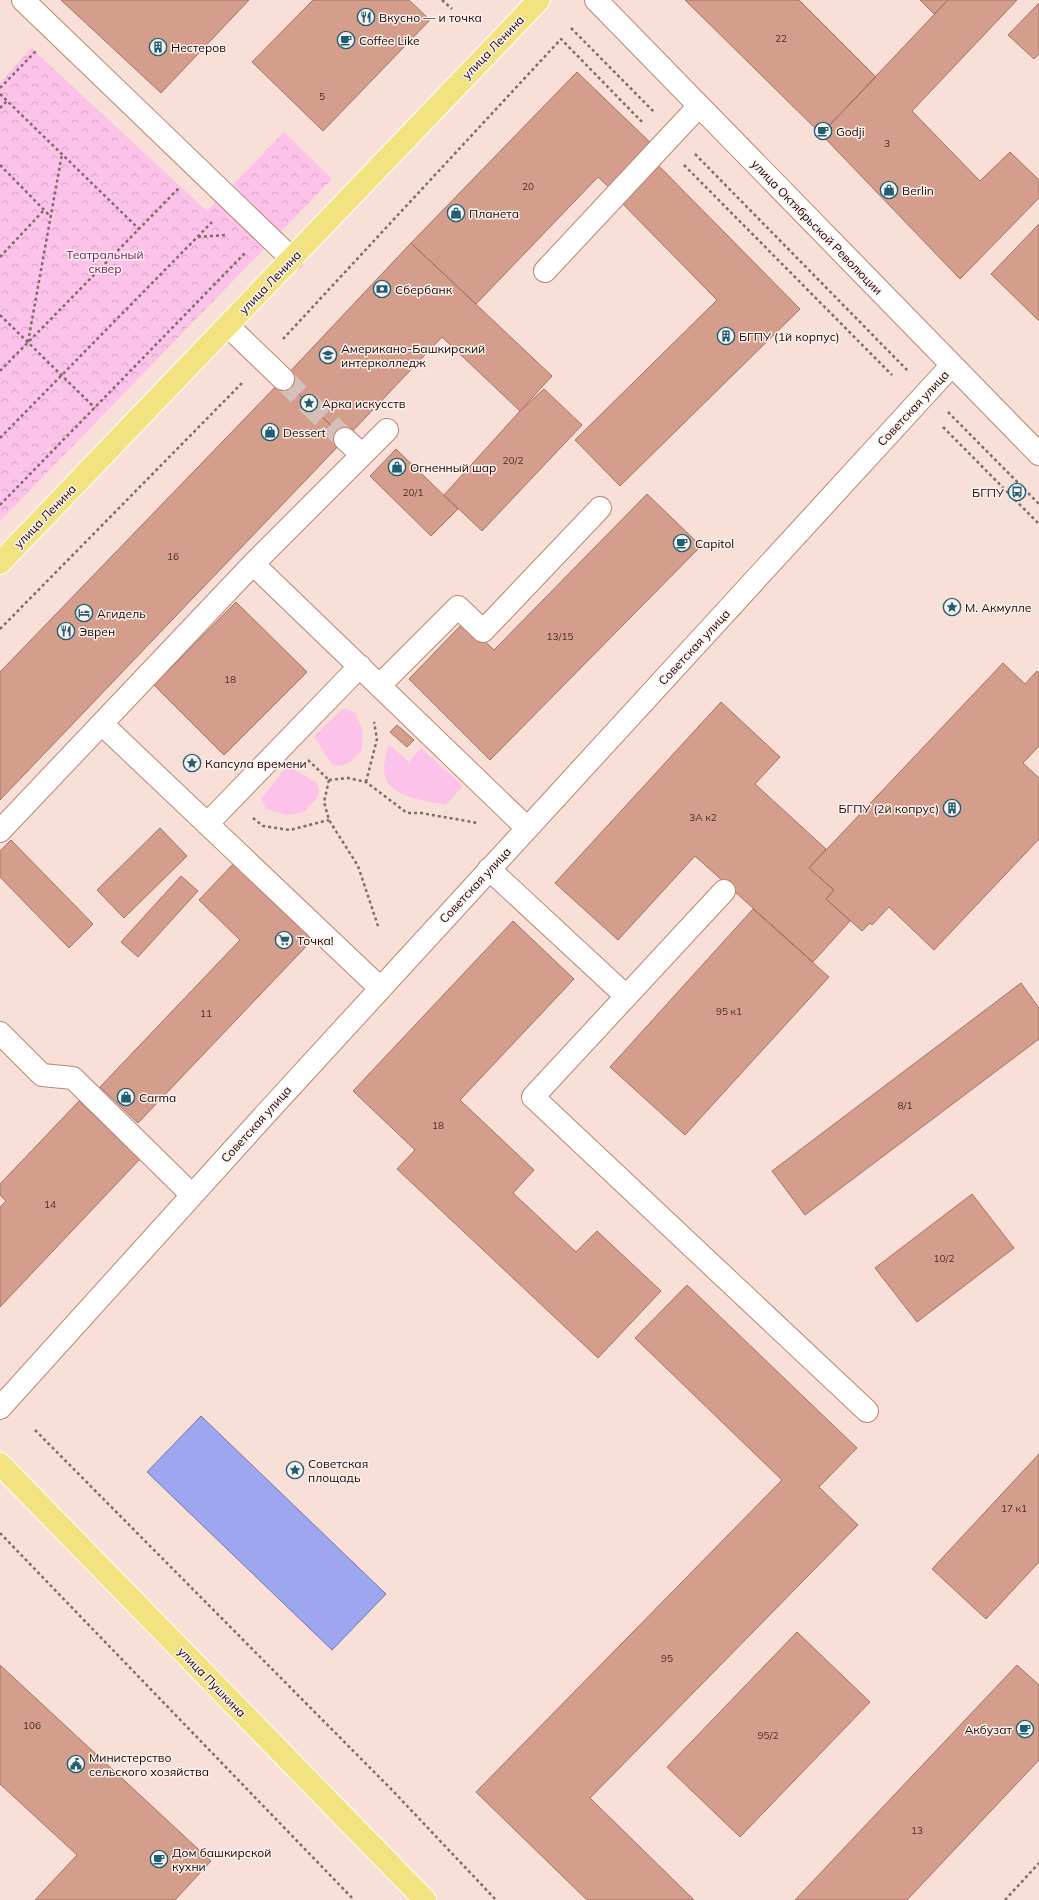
<svg xmlns="http://www.w3.org/2000/svg" width="1039" height="1900" font-family="Mulish,sans-serif">
  <style>
    .grass { fill: #fcc2e9 }
    .park { fill: url(#park-crowns) }
    .water { fill: #9ea6f0; stroke: #7676a9 }
    .building { fill: #d59e8c; stroke: #a57261 }
    .lines { fill: none; stroke-linecap: round; stroke-linejoin: round }
    .minor-tunnel { stroke: #d7bfb9; stroke-width: 22; stroke-dasharray: 22 11; stroke-linecap: butt }
    .minor-casing { stroke: #ba8573; stroke-width: 24 }
    .major-casing { stroke: #fff; stroke-width: 24 }
    .path { stroke: #806b66; stroke-width: 2.5; stroke-dasharray: 3 3; stroke-linecap: butt }
    .minor { stroke: #fff; stroke-width: 22 }
    .major { stroke: #f2e280; stroke-width: 22 }
    .labels { text-anchor: middle; dominant-baseline: central; stroke-width: 3; stroke-linejoin: round; paint-order: stroke }
    .number-label { font-size: 10px; fill: #482d25 }
    .poi-label { font-size: 12px; fill: #190703; stroke: #fdf1ed; text-anchor: start }
    .street-label { font-size: 12px; fill: #190703; stroke: #fdf1ed }
    .park-label { font-size: 12px; fill: #821a6b; stroke: #fdf1ed }
  </style>
  <defs>
    <pattern id="park-crowns" width="20" height="18" patternUnits="userSpaceOnUse"><rect width="20" height="18" fill="#fcc2e9"/><path d="M2 6a3 3 0 1 1 6 0M12 15a3 3 0 1 1 6 0" fill="none" stroke="#d7a5c6"/></pattern>
  </defs>
  <rect width="100%" height="100%" fill="#f8e0d9"/>
  <!-- grass -->
  <path class="grass" d="M344,708L355,713L363,731L362,750L350,762L342,766L332,765L314,736Z
    M388,744L409,762L421,748L463,786L446,805C425,800 384,798 384,769C384,761 387,752 388,744Z
    M287,766L316,782L319,791L316,799L304,812L286,815L266,809L261,799Z"/>
  <!-- park -->
  <path class="park" d="M31,48L207,211L284,132L332,179L0,521V83Z"/>
  <!-- water -->
  <path class="water" d="M201,1416L386,1594L332,1650L147,1472Z"/>
  <!-- building -->
  <path class="building" d="M61,0H249L161,93Z
    M313,0H409L430,20L323,131L252,62Z
    M685,0H799L876,77L821,134Z
    M920,0H948L934,14Z
    M948,0H1017L912,111L980,181L1010,152L1039,180V198L960,279L821,134Z
    M1039,3V54L1034,59L1008,35Z
    M577,72L658,150L616,194L598,177L476,304L411,243Z
    M653,160L800,309L620,486L575,440L717,300L616,197Z
    M1039,224V321L991,274Z
    M411,243L552,376L520,411L442,337L345,439L283,379Z
    M283,379L345,439L0,800V672Z
    M544,389L582,425L482,531L444,495L520,411Z
    M396,449L458,509L431,536L370,476Z
    M647,494L701,546L490,760L409,679L464,622L494,650Z
    M236,602L307,672L224,755L154,685Z
    M1003,663L1025,684L1037,671L1039,673V746L1023,763L1039,778V839L934,950L889,907L872,925L870,923L862,931L826,899L834,890L809,868Z
    M721,702L780,757L755,784L826,849L809,868L834,890L826,899L850,921L813,962L695,856L618,940L555,883Z
    M397,725L414,740L407,747L390,732Z
    M160,828L187,856L124,918L97,890Z
    M11,840L93,924L69,948L0,877V851Z
    M236,861L316,936L138,1123L100,1087L240,940L199,900Z
    M181,876L198,891L138,957L121,942Z
    M753,909L829,977L685,1135L610,1067Z
    M513,921L574,979L460,1100L534,1170L513,1193L576,1252L597,1231L661,1291L598,1358L397,1169L415,1150L353,1091Z
    M1021,983L1039,1008V1039L805,1215L772,1171Z
    M79,1101L140,1159L0,1307V1207L6,1201L0,1195V1184Z
    M972,1194L1014,1248L917,1322L875,1268Z
    M687,1285L857,1448L819,1487L858,1525L590,1798L694,1900H587L476,1792L782,1480L635,1338Z
    M1039,1454V1562L986,1619L932,1569Z
    M797,1632L870,1702L740,1837L667,1767Z
    M0,1665L211,1861L175,1900H35L77,1855L0,1784Z
    M1017,1665L1039,1685V1760L907,1900H795Z"/>
  <g class="lines">
    <!-- minor-tunnel -->
    <path class="minor-tunnel" d="M283,379L345,439"/>
    <defs>
      <path id="minor" d="M23,0L292,259
        M596,0L1039,454
        M545,271L699,106
        M228,326L283,379
        M387,430L253,564L527,828
        M345,439L362,455
        M380,685L458,607L483,631L600,508
        M102,724L380,988
        M207,824L360,666
        M0,831L253,564
        M489,869L626,996
        M724,891L533,1097L867,1411
        M0,1033L42,1075L73,1078L192,1195
        M0,1408L261,1119L952,365"/>
      <path id="major" d="M0,563L539,0
        M0,1464L425,1900"/>
    </defs>
    <!-- minor casing -->
    <use href="#minor" class="minor-casing"/>
    <!-- major casing -->
    <use href="#major" class="major-casing"/>
    <!-- path -->
    <path class="path" d="M442,0L452,9
      M571,28L655,113
      M0,88L36,51
      M0,94L139,229
      M0,108L7,101
      M695,154L908,371
      M0,165L51,217
      M684,165L892,375
      M198,237L225,235
      M0,257L45,209
      M0,315L95,408
      M283,339L561,39L644,124
      M28,342L62,154
      M0,371L179,188
      M948,412L1039,504
      M943,427L1039,524
      M0,438L212,222
      M0,505L245,253
      M0,629L244,381
      M308,760L329,780
      M329,780L324,802L329,820L358,866L379,929
      M329,780L348,778L366,782L407,813H421L478,823
      M366,782L377,739L374,722
      M253,818L263,826L290,830L329,820
      M35,1430L393,1791L496,1900
      M0,1533L354,1900
      M1005,1900L1039,1863"/>
    <!-- minor -->
    <use href="#minor" class="minor"/>
    <!-- major -->
    <use href="#major" class="major"/>
  </g>
  <!-- icons -->
  <defs>
    <symbol id="restaurant-ring" viewBox="-11 -11 22 22"><circle r="9.5" fill="#fdf1ed" stroke="#1c6173" stroke-width="1.5"/><path d="M-5-6h1v4h1v-4h1v4h1v-4h1v5L-1.5 .5V6h-2V.5L-5-1ZM5-6V6H3V1.5H1.5Q1.5-4 5-6Z" fill="#1c6173"/></symbol>
    <symbol id="cafe-ring" viewBox="-11 -11 22 22"><circle r="9.5" fill="#fdf1ed" stroke="#1c6173" stroke-width="1.5"/><path d="M-5.5-4.5H6V0H3Q3 3.5 0 3.5H-2.5Q-5.5 3.5-5.5 0ZM3-3.2v2h1.7v-2ZM-6 4.5H4V6H-6Z" fill="#1c6173"/></symbol>
    <symbol id="building-ring" viewBox="-11 -11 22 22"><circle r="9.5" fill="#fdf1ed" stroke="#1c6173" stroke-width="1.5"/><path d="M-4-6H4V6H1V3H-1V6H-4ZM-2.5-4.3h1.7v1.8h-1.7ZM.8-4.3h1.7v1.8H.8ZM-2.5-1h1.7V.8h-1.7ZM.8-1h1.7V.8H.8Z" fill="#1c6173"/></symbol>
    <symbol id="shop-ring" viewBox="-11 -11 22 22"><circle r="9.5" fill="#fdf1ed" stroke="#1c6173" stroke-width="1.5"/><path d="M-5-2.5h2.3a2.7 3.5 0 0 1 5.4 0H5L5.5 6h-11ZM-1.5-2.5h3a1.5 2.3 0 0 0-3 0Z" fill="#1c6173"/></symbol>
    <symbol id="bank-ring" viewBox="-11 -11 22 22"><circle r="9.5" fill="#fdf1ed" stroke="#1c6173" stroke-width="1.5"/><path d="M-6-4H6V4H-6ZM0-2.3a2.3 2.3 0 1 0 0 4.6a2.3 2.3 0 1 0 0-4.6Z" fill="#1c6173"/></symbol>
    <symbol id="university-ring" viewBox="-11 -11 22 22"><circle r="9.5" fill="#fdf1ed" stroke="#1c6173" stroke-width="1.5"/><path d="M0-5L7-2L0 1L-7-2ZM-4 1L0 2.5L4 1V4Q0 6-4 4Z" fill="#1c6173"/></symbol>
    <symbol id="sight-ring" viewBox="-11 -11 22 22"><circle r="9.5" fill="#fdf1ed" stroke="#1c6173" stroke-width="1.5"/><path d="M0-6L1.8-2.2L6-1.7L2.9 1.2L3.7 5.4L0 3.3L-3.7 5.4L-2.9 1.2L-6-1.7L-1.8-2.2Z" fill="#1c6173"/></symbol>
    <symbol id="bus-ring" viewBox="-11 -11 22 22"><circle r="9.5" fill="#fdf1ed" stroke="#1c6173" stroke-width="1.5"/><path d="M-5-6H5V4H4V6H2V4H-2V6H-4V4H-5ZM-3.5-4V0h7V-4ZM-3.5 1.2v1.5H-2V1.2ZM2 1.2v1.5H3.5V1.2Z" fill="#1c6173"/></symbol>
    <symbol id="hotel-ring" viewBox="-11 -11 22 22"><circle r="9.5" fill="#fdf1ed" stroke="#1c6173" stroke-width="1.5"/><path d="M-6-4.5h1.5V1H6V5H4.5V3h-9V5H-6ZM-4 0a1.8 1.8 0 1 1 3.6 0ZM.5 0V-2.5h3Q6-2.5 6 0Z" fill="#1c6173"/></symbol>
    <symbol id="supermarket-ring" viewBox="-11 -11 22 22"><circle r="9.5" fill="#fdf1ed" stroke="#1c6173" stroke-width="1.5"/><path d="M-6-5.5h2.5l.6 2H6L4.5 2H-2.5L-4.4-4H-6ZM-1.5 3.2a1.3 1.3 0 1 0 .1 0ZM3 3.2a1.3 1.3 0 1 0 .1 0Z" fill="#1c6173"/></symbol>
    <symbol id="civic-ring" viewBox="-11 -11 22 22"><circle r="9.5" fill="#fdf1ed" stroke="#1c6173" stroke-width="1.5"/><path d="M-.6-6.5H3V-4.5H.6V-3L4-1V1h2V6H-6V1h2V-1L-.6-3ZM-1.2 2.5V6h2.4V2.5Z" fill="#1c6173"/></symbol>
  </defs>
  <g fill-rule="evenodd">
    <use href="#restaurant-ring" x="356" y="7" width="20" height="20"/>
    <use href="#cafe-ring" x="336" y="30" width="20" height="20"/>
    <use href="#building-ring" x="148" y="37" width="20" height="20"/>
    <use href="#cafe-ring" x="813" y="121" width="20" height="20"/>
    <use href="#shop-ring" x="879" y="180" width="20" height="20"/>
    <use href="#shop-ring" x="446" y="203" width="20" height="20"/>
    <use href="#bank-ring" x="372" y="279" width="20" height="20"/>
    <use href="#building-ring" x="716" y="326" width="20" height="20"/>
    <use href="#university-ring" x="318" y="345" width="20" height="20"/>
    <use href="#sight-ring" x="299" y="393" width="20" height="20"/>
    <use href="#shop-ring" x="260" y="422" width="20" height="20"/>
    <use href="#shop-ring" x="387" y="457" width="20" height="20"/>
    <use href="#bus-ring" x="1007" y="482" width="20" height="20"/>
    <use href="#cafe-ring" x="672" y="533" width="20" height="20"/>
    <use href="#sight-ring" x="942" y="597" width="20" height="20"/>
    <use href="#hotel-ring" x="74" y="603" width="20" height="20"/>
    <use href="#restaurant-ring" x="56" y="621" width="20" height="20"/>
    <use href="#sight-ring" x="182" y="753" width="20" height="20"/>
    <use href="#building-ring" x="942" y="798" width="20" height="20"/>
    <use href="#supermarket-ring" x="274" y="930" width="20" height="20"/>
    <use href="#shop-ring" x="116" y="1087" width="20" height="20"/>
    <use href="#sight-ring" x="285" y="1460" width="20" height="20"/>
    <use href="#cafe-ring" x="1015" y="1719" width="20" height="20"/>
    <use href="#civic-ring" x="66" y="1754" width="20" height="20"/>
    <use href="#cafe-ring" x="149" y="1849" width="20" height="20"/>
  </g>
  <g class="labels">
    <!-- number labels -->
    <g class="number-label">
      <text x="781" y="38">22</text>
      <text x="322" y="96">5</text>
      <text x="887" y="143">3</text>
      <text x="528" y="186">20</text>
      <text x="513" y="460">20/2</text>
      <text x="413" y="492">20/1</text>
      <text x="173" y="556">16</text>
      <text x="560" y="636">13/15</text>
      <text x="230" y="679">18</text>
      <text x="703" y="817">3А к2</text>
      <text x="729" y="1011">95 к1</text>
      <text x="206" y="1013">11</text>
      <text x="905" y="1105">8/1</text>
      <text x="438" y="1125">18</text>
      <text x="50" y="1204">14</text>
      <text x="944" y="1258">10/2</text>
      <text x="1014" y="1508">17 к1</text>
      <text x="667" y="1658">95</text>
      <text x="32" y="1725">106</text>
      <text x="768" y="1735">95/2</text>
      <text x="917" y="1830">13</text>
    </g>
    <!-- poi labels -->
    <g class="poi-label">
      <text x="379" y="17">Вкусно — и точка</text>
      <text x="359" y="40">Coffee Like</text>
      <text x="171" y="47">Нестеров</text>
      <text x="836" y="131">Godji</text>
      <text x="902" y="190">Berlin</text>
      <text x="469" y="213">Планета</text>
      <text x="395" y="289">Сбербанк</text>
      <text x="739" y="336">БГПУ (1й корпус)</text>
      <text x="341" y="348">Американо-Башкирский<tspan x="341" dy="14">интерколледж</tspan></text>
      <text x="322" y="403">Арка искусств</text>
      <text x="283" y="432">Dessert</text>
      <text x="410" y="467">Огненный шар</text>
      <text x="1004" y="492" text-anchor="end">БГПУ</text>
      <text x="695" y="543">Capitol</text>
      <text x="965" y="607">М. Акмулле</text>
      <text x="97" y="613">Агидель</text>
      <text x="79" y="631">Эврен</text>
      <text x="205" y="763">Капсула времени</text>
      <text x="939" y="808" text-anchor="end">БГПУ (2й копрус)</text>
      <text x="297" y="940">Точка!</text>
      <text x="139" y="1097">Carma</text>
      <text x="308" y="1463">Советская<tspan x="308" dy="14">площадь</tspan></text>
      <text x="1012" y="1729" text-anchor="end">Акбузат</text>
      <text x="89" y="1757">Министерство<tspan x="89" dy="14">сельского хозяйства</tspan></text>
      <text x="172" y="1852">Дом башкирской<tspan x="172" dy="14">кухни</tspan></text>
    </g>
    <!-- street labels -->
    <g class="street-label">
      <text transform="translate(493 47) rotate(-46)">улица Ленина</text>
      <text transform="translate(817 227) rotate(46)">улица Октябрьской Революции</text>
      <text transform="translate(270 282) rotate(-46)">улица Ленина</text>
      <text transform="translate(913 408) rotate(-47)">Советская улица</text>
      <text transform="translate(45 516) rotate(-46)">улица Ленина</text>
      <text transform="translate(694 647) rotate(-47)">Советская улица</text>
      <text transform="translate(475 885) rotate(-47)">Советская улица</text>
      <text transform="translate(256 1124) rotate(-48)">Советская улица</text>
      <text transform="translate(212 1682) rotate(46)">улица Пушкина</text>
    </g>
    <!-- park labels -->
    <g class="park-label">
      <text x="105" y="254">Театральный<tspan x="105" dy="14">сквер</tspan></text>
    </g>
  </g>
</svg>
